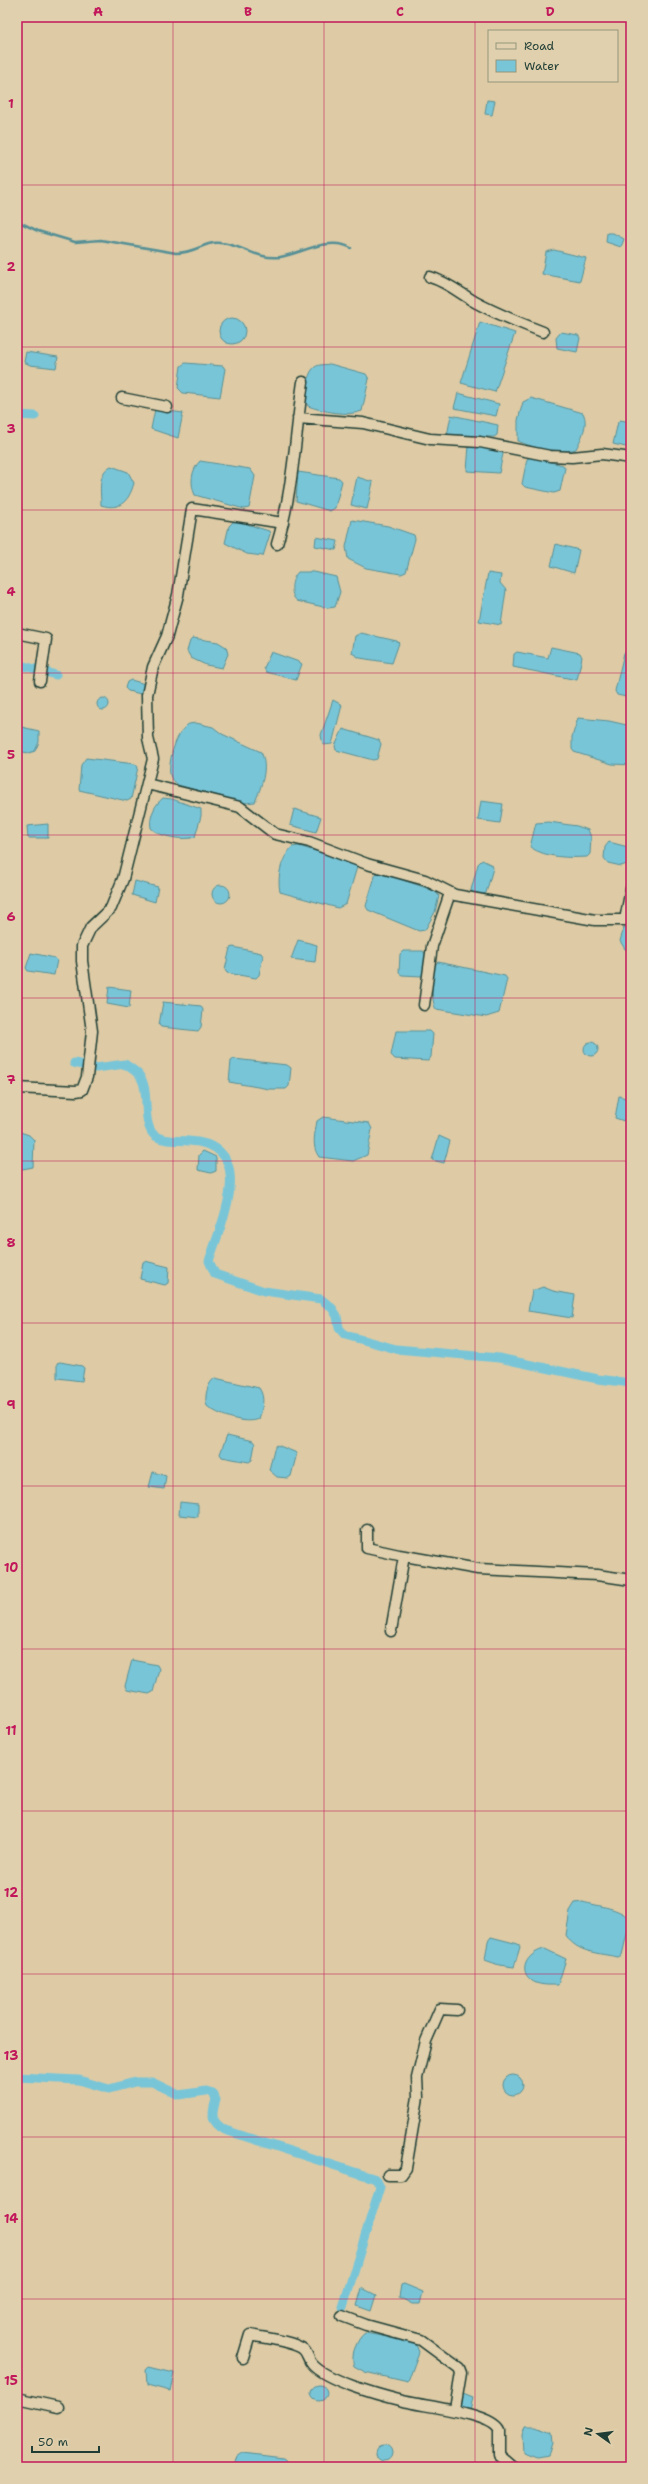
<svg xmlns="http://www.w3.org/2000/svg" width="648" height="2484" font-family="'Shantell Sans',sans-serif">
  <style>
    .water { fill: #79c5d8; stroke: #558f96 }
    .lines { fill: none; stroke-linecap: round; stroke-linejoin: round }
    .stream { stroke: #558f96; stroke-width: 2.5 }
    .canal { stroke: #79c5d8; stroke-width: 9 }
    .street-casing { stroke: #1f3d34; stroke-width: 13 }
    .street { stroke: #e1d0ad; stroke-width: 10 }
    .grid { fill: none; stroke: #c2185b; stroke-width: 1; stroke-opacity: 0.55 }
    .neatline { fill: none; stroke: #c2185b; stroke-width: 1.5 }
    .grid-label { font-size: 13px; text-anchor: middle; font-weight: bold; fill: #c2185b }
  </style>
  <rect width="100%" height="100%" fill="#decba5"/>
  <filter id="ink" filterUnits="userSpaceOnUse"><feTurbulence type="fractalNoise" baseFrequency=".025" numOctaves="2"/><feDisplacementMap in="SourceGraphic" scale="8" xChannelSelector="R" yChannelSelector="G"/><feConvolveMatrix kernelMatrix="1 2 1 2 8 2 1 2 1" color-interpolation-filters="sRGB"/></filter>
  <g filter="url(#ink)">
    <!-- water -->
    <path class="water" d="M487,100L495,101L492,115L485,114Z
      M607,233H613L624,239L621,247L606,242Z
      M554,250L586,258L580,281L542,274L546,252Z
      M219 331a13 13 0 1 1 26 0a13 13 0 1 1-26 0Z
      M480,322L515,333L495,392L461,383Z
      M561,332L578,335L580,338L577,352L557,348L556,338Z
      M26,352L58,357L56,368L30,365L24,362Z
      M185,363L223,366L225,369L220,397L183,393L178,388L181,366Z
      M330,364L366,374L369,379L362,411C349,417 321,411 308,406C303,398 307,372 315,367C319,364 325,365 330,364Z
      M458,393L499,404L496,416L454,408Z
      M531,398L583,413C589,424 581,439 576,449C558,455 534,448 518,441V420L523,402Z
      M155,409L183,413L178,438L151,429Z
      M451,415L498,425L497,435L494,437L447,436Z
      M620,420L631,422L630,448L613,444L618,422Z
      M469,445L504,449L499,473L467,471Z
      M530,457L563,465L565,468L560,491L554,493L525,487L522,484L527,459Z
      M200,461L250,469L255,476L249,508L244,509L195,495C190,484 191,470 200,461Z
      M111,466L128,472L134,483C129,501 120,511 101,505C101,491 97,473 111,466Z
      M298,472L339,478L342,481L335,508L330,511L296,501Z
      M357,477L373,482L367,509L351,505Z
      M352,520L388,526L414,535L415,539L406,572L401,574L366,568L348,559L346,547Z
      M237,521L269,531L270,534L263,556L247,554L225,543L229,526L233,522Z
      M316,537L338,541L336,550L315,546Z
      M556,544L579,550L574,573L551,566Z
      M298,572H314L336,577L340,592L335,607L328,608L297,601C289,594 291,579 298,572Z
      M488,573L501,575L500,583L506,590L501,625L479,621Z
      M361,633L397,641L399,643L392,663L360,658L352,653L355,636Z
      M193,638L218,642L226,647L228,654L222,668L206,665L191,658L187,651L190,641Z
      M551,647L580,653L582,657L577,680L513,667L514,654L517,652L548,658Z
      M271,652L299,662L302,664L296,680L266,672L264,668Z
      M631,652V698L617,695L615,691L624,653Z
      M131,680L145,684L144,691L141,694L128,691L125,688L127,682Z
      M97 704a6 6 0 1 1 12 0a6 6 0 1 1-12 0Z
      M333,700L342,705L332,744L323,745L321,735Z
      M578,718L609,721L631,726V765L612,764L574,752L572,749V737Z
      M196,723L213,727L222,734L261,752C269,768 261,787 255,802L245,803L178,785C175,782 171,779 170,775C168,761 176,731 189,724Z
      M17,726L39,731V742L35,751L29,753L17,751Z
      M343,729L379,740L381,744L377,759L373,760L336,750L335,746Z
      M86,758L135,764L138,767L131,799L127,801L79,790L81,765Z
      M163,798L172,799L201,809V816L195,837C184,841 159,837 151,828C149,818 154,805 163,798Z
      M481,801L503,804L500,823L478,820Z
      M294,809L321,817L316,832L290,825Z
      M549,822L577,826L588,830L591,837L590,854L587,857C569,858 546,858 530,847L536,823Z
      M48,824V838H28L27,826Z
      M609,842L628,847L631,851L627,864L621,866L608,863L604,858L605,847Z
      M299,846L353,863L357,867L346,904L338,908L280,892C277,876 281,859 292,847Z
      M482,860L492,865L493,868L486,893L482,895L472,892L471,890L478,864Z
      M380,872L435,891L439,896L435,912L425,930L419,931L368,910L366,906L376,873Z
      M135,881L158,887L155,902L132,895Z
      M212 894a9 9 0 1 1 18 0a9 9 0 1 1-18 0Z
      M627,926H631V952L625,949L620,941L624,928Z
      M298,940L317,945L315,962L291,959Z
      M233,947L261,953L263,956L259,975L256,978L227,973L225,970L230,948Z
      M403,951H423L426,955L425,974L422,976L402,975L399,973L400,954Z
      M31,953L55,958L57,960L54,975L28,971L26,968Z
      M438,962L505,976L507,979L499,1013L486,1017L436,1009C431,1003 430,966 438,962Z
      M109,987L131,990L129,1008L107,1004Z
      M163,1002L201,1006L203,1010L201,1027L198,1031L161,1027L159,1025Z
      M396,1031H430L433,1034L431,1057L428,1061L395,1059L391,1055Z
      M584 1049a7 7 0 1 1 14 0a7 7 0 1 1-14 0Z
      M234,1059L287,1065L291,1068L289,1086L286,1089H269L229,1082L231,1061Z
      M619,1096L629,1099L624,1121L615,1118Z
      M323,1117L369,1123L372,1129L367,1155L353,1161L319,1157C311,1146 315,1133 317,1121Z
      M17,1131L29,1135L34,1140L33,1167L17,1170Z
      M439,1136L450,1141L444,1163L432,1160Z
      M203,1151L216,1157V1171L211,1173L198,1170L199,1155Z
      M145,1261L169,1267L168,1283L165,1285L140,1279L143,1262Z
      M543,1287L553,1291L575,1295L572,1318L528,1311L532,1291Z
      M60,1362L82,1366L84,1368L82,1381L57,1378V1363Z
      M215,1378L259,1388C266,1398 262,1409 259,1419C246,1425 217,1415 207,1406C204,1398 207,1383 215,1378Z
      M227,1435L253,1441L255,1444L252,1460L249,1462L222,1457L220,1454Z
      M277,1445L297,1453L291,1476L288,1478L277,1477L269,1470L274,1449Z
      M153,1472L166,1476L164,1489L149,1487Z
      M180,1502L198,1504V1517L179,1515Z
      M132,1660L157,1665L159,1669L153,1692L149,1694L127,1690L125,1686Z
      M583,1902C596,1906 624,1908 630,1921L622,1955L618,1957C599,1953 576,1953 566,1935L570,1911L575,1903Z
      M491,1937L518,1944L520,1947L514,1967L499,1965L485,1960L488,1941Z
      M545,1949L566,1959L558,1985C550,1985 538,1986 531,1980C516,1968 531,1951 545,1949Z
      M503 2085a10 10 0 1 1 20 0a10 10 0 1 1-20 0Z
      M404,2284L423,2292L420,2304H412L399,2297L401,2285Z
      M362,2288L376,2295L371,2311L357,2306Z
      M365,2333L415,2342L419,2352L408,2382L365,2372L354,2366C350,2357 357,2338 365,2333Z
      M149,2367L174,2373L170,2391L147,2385L146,2370Z
      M311 2393a8 8 0 1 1 16 0a8 8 0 1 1-16 0Z
      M463,2394L473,2398L470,2410L461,2407Z
      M526,2426H537L551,2432L552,2442L548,2455L538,2457L524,2452L523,2435Z
      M376 2453a8 8 0 1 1 16 0a8 8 0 1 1-16 0Z
      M243,2453L283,2458L288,2462L290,2467H234L237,2457Z"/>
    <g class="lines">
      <!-- stream -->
      <path class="stream" d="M17,221L38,231L75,242L101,240L176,253C196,253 205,241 220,243C241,244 257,260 280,257C302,253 329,236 351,248"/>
      <!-- canal -->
      <path class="canal" d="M17,415L35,416
        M17,664L56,675
        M74,1063L96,1068L125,1064C129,1067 136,1071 139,1075C151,1090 141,1119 153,1134C161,1142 178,1140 189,1141C259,1145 222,1220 209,1261L215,1274L264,1291L321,1299L332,1308L337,1316L339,1328L345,1335L396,1349L499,1358L598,1379L631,1383
        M17,2077L79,2080L109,2089L135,2082H152L179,2095L206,2091L213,2093L216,2100C211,2115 211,2122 225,2130L376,2179L380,2187L343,2307"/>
      <defs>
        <path id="street" d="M430,277C447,282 460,293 475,302C497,314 520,323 543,332
          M122,398L167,407
          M298,418L363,423L430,439L480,442L550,456L572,457L602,454L631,458
          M277,544C293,492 295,437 303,382
          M17,633L46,639L40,681
          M147,784L240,807L275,834L309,842L367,864L425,880L455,895L595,920H631
          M625,920L631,889
          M424,1005L432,946L450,893
          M17,1088L76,1091L82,1090L87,1077L92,1031L82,961V946L91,927L111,908L123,879L153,759L148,738L147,695L153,667L167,636L178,595L192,509L283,523
          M367,1530V1548L399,1555L478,1569L597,1575L631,1580
          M391,1631L404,1556
          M388,2175H401L406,2168L418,2097L417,2078L426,2041L440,2009L457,2010
          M342,2316L366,2325L421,2340L459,2368L461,2373L455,2409
          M243,2358L250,2335C264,2338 292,2341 303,2349C308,2353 308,2360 312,2364C325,2380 379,2395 399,2400C418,2406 491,2412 499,2430V2455L513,2467
          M17,2398L58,2407"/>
      </defs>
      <!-- street casing -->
      <use href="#street" class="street-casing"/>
      <!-- street -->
      <use href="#street" class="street"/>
    </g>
  </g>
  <!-- grid -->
  <path class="grid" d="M173,17V2467M324,17V2467M475,17V2467M17,185H631M17,347H631M17,510H631M17,673H631M17,835H631M17,998H631M17,1161H631M17,1323H631M17,1486H631M17,1649H631M17,1811H631M17,1974H631M17,2137H631M17,2299H631"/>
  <!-- margin -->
  <rect width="648" height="2484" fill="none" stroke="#e1d0ad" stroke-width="44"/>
  <!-- legend -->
  <rect x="488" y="30" width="130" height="52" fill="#e1d0ad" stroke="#93957d"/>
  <rect x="496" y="43" width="20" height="6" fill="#e1d0ad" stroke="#93957d"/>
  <text x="524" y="50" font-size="12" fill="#1f3d34">Road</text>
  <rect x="496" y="60" width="20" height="12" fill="#79c5d8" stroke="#93957d"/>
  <text x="524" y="70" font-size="12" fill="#1f3d34">Water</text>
  <!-- north arrow -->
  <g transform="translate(598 2434) rotate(284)" stroke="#e1d0ad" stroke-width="3" paint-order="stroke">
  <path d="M0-3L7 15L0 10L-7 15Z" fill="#1f3d34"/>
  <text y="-6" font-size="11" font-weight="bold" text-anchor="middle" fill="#1f3d34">N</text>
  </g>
  <!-- scale -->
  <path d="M32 2446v6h67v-6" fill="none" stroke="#1f3d34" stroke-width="2"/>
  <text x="38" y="2446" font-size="12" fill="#1f3d34" stroke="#e1d0ad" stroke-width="3" paint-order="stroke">50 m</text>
  <rect x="22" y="22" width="604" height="2440" class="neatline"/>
  <g class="grid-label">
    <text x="98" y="16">A</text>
    <text x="248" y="16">B</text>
    <text x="400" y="16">C</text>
    <text x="550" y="16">D</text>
    <text x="11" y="108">1</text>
    <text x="11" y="271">2</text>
    <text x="11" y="433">3</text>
    <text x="11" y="596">4</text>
    <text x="11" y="759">5</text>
    <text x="11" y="921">6</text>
    <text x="11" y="1084">7</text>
    <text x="11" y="1247">8</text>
    <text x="11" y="1409">9</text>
    <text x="11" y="1572">10</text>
    <text x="11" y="1735">11</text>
    <text x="11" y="1897">12</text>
    <text x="11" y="2060">13</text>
    <text x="11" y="2223">14</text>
    <text x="11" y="2385">15</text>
  </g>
</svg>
